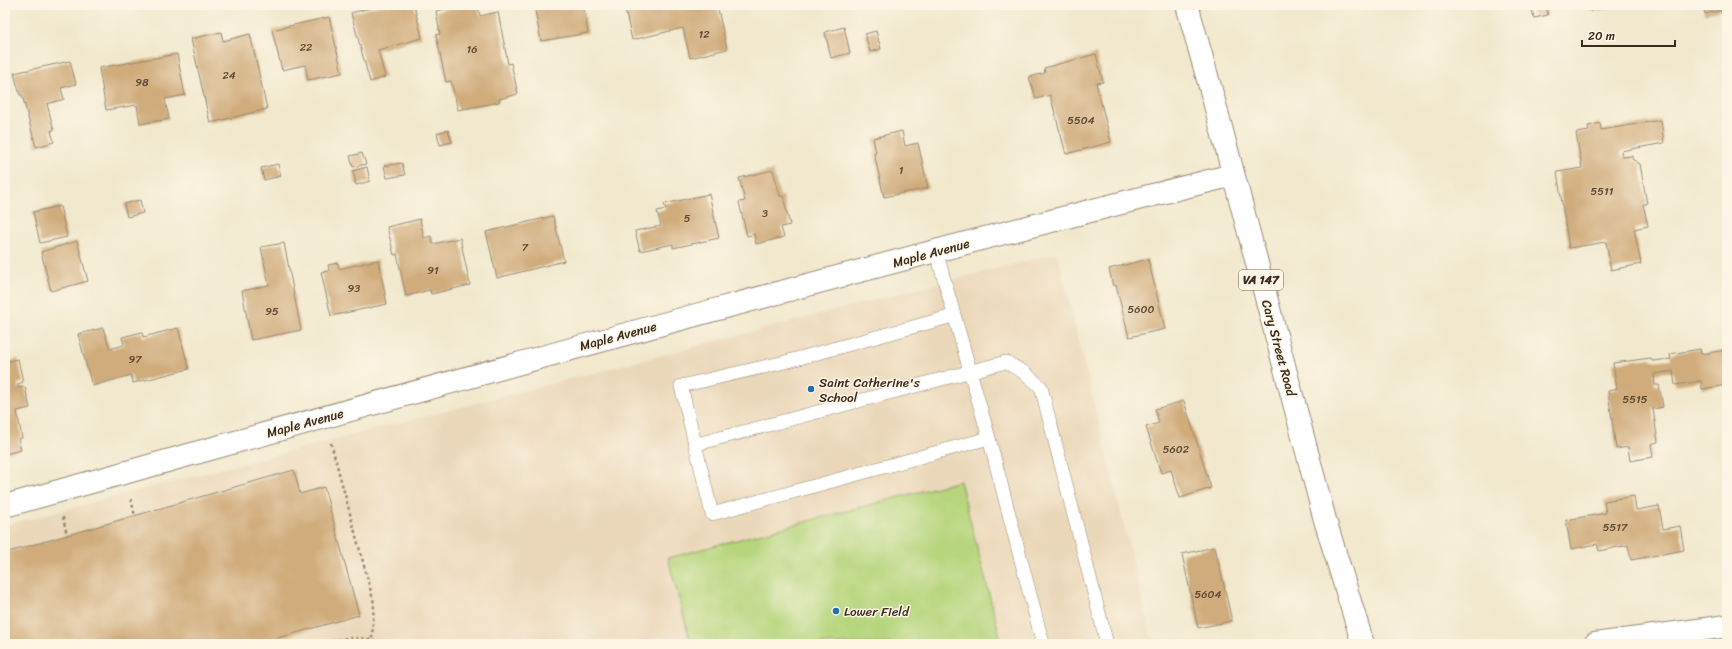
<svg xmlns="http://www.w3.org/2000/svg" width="1732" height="649" font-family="Sriracha,sans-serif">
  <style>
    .built { fill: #ebd8ba }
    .green { fill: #b6d57b; stroke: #78804c }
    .building { fill: #d0ac7c }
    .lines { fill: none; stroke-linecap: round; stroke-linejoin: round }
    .service-casing { stroke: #968976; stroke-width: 14 }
    .minor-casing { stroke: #968976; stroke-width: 24 }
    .primary-casing { stroke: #968976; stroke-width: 24 }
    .path { stroke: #968976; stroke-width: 2.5; stroke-dasharray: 3 3; stroke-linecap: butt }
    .service { stroke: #fff; stroke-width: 13 }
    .minor { stroke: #fff; stroke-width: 22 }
    .primary { stroke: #fff; stroke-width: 22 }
    .poi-dot { fill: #1f6fb2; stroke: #fcf5e5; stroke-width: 1.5 }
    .labels { text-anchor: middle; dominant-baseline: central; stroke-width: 3; stroke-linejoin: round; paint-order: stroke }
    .number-label { font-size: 11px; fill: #604a36 }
    .shield { fill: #fcf5e5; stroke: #75675a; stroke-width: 1 }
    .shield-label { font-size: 12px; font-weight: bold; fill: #3b2a1e }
    .street-label { font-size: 13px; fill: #3b2a1e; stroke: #fcf5e5 }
    .poi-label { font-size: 13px; fill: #3b2a1e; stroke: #fcf5e5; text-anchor: start }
  </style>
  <rect width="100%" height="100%" fill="#fcf5e5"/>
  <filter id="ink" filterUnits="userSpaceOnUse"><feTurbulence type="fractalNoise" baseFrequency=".025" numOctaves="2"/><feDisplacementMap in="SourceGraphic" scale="8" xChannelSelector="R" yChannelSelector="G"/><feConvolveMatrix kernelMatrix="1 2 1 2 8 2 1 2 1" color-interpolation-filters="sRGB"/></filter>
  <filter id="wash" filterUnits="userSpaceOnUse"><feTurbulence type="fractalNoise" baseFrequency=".012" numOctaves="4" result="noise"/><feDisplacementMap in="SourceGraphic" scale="16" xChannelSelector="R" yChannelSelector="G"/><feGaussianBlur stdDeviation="0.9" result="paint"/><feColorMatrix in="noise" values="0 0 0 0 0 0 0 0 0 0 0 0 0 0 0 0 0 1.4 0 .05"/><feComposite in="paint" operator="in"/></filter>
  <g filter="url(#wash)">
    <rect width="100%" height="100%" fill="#f1e8cd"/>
    <!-- built -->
    <path class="built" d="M1057,253L1153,644H5V525Z"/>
    <!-- green -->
    <path class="green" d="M960,481L1002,644H691L668,558Z"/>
    <g id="blocks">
      <!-- building -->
      <path class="building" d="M382,5H414L422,38L378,50L385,77L370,82L351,13Z
        M466,5H478L480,16L498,12L508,64L511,63L518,94L499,99V102L458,110L451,81L446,82L436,35L440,34L436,11Z
        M534,5H583L588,33L541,41Z
        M624,5H717L727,49L690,58L683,28L632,40Z
        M1531,5H1546L1548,15L1534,18Z
        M1589,5H1615V6L1590,11Z
        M1703,5H1727V9L1705,14Z
        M329,17L342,73L308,80L305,65L282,70L272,30Z
        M844,27L850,53L831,58L825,32Z
        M876,31L881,49L870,52L865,34Z
        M221,32L223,41L250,34L267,109L210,123L191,39Z
        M177,54L185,95L165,99L169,119L140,124L137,105L106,110L99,68Z
        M1096,54L1103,82L1096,83L1111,142L1066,154L1050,95L1036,99L1029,77L1045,73L1044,68Z
        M70,61L76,84L61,88L64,99L47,104L54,130L51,131L54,142L36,147L22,95H20L14,73Z
        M1661,120L1664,143L1621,151L1622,157L1632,156V159L1640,164L1647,204H1643L1648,226L1634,229L1641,264L1611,270L1606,242L1569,248L1557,172L1582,168L1576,133L1589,131L1588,126L1600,123L1601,130Z
        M448,130L452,142L440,145L437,133Z
        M902,131L905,146L918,143L928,188L884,197L874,153H876L873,138Z
        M362,153L366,164L353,167L350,156Z
        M402,163L405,175L387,178L384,166Z
        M278,164L281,176L264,180L261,168Z
        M367,167L370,181L356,185L353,171Z
        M773,170L780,196H783L790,225L781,227L784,237L756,244L754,234L747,236L739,202L745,201L739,178Z
        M709,194L719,238L673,248V244L640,251L635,231L661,226L657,211L666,209L664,204Z
        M140,200L143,213L127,217L124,204Z
        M60,206L67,237L40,243L33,212Z
        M553,216L564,261L497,278L486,232Z
        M420,219L424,238L431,236L433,244L460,238L470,285L431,294L430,290L406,296L397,254L394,255L387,227Z
        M77,241L88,281L51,291L41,252Z
        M284,243L301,330L251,340L242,291L269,285L261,247Z
        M1148,259L1165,329L1129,337L1116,285L1113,286L1109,269Z
        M378,260L387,304L331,316L321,272L329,271L328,265L338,263L339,269Z
        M103,328L110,349L124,345L122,337L142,332L143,337L178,328L189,369L133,383L131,375L92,386L78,334Z
        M1700,349L1701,354L1727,350V385L1702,389L1701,381L1675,385L1673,371L1654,374L1655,385H1659L1663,407L1653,409L1658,442L1651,444L1653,457L1630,461L1628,447L1616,449L1608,391L1617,389L1613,363L1651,358L1652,361L1671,359L1670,354Z
        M18,359L23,382L18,384V388L25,387L30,408L17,411L22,438L18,439L21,450L5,454V362Z
        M1184,401L1211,488L1180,498L1171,470L1161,473L1146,427L1159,423L1155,409Z
        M294,470L300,494L324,487L359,615L257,644H5V553Z
        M1634,496L1636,510L1659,506L1663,529L1680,526L1684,550L1631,560L1628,545L1599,551L1597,544L1571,549L1566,520L1606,513L1604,501Z
        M1215,547L1232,621L1198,628L1182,554Z"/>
    </g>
  </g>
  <g filter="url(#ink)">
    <use href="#blocks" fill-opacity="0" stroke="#968976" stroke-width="1"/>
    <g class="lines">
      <defs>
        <path id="service" d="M936,251L989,438L1043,644
          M953,316L785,362L681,386L712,514L989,438
          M697,444L1006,362L1025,373L1041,387L1107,644"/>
        <path id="minor" d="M5,506C413,393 821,277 1233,175
          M1595,644L1727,626"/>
        <path id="primary" d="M1187,5L1214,101L1325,520L1363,644"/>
      </defs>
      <!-- service casing -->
      <use href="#service" class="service-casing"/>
      <!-- minor casing -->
      <use href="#minor" class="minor-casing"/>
      <!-- primary casing -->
      <use href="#primary" class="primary-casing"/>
      <!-- path -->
      <path class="path" d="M331,443L374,603L372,639
        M131,499L135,516
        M63,517L67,535
        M320,644C340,638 363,634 381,644"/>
      <!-- service -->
      <use href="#service" class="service"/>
      <!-- minor -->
      <use href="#minor" class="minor"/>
      <!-- primary -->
      <use href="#primary" class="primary"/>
    </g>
  </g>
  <!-- markers -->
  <g class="poi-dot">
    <circle cx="811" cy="389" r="4"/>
    <circle cx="836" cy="611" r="4"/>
  </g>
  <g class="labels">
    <!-- number labels -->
    <g class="number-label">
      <text x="704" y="34">12</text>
      <text x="306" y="47">22</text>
      <text x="472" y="49">16</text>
      <text x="229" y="75">24</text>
      <text x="142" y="82">98</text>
      <text x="1081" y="120">5504</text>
      <text x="901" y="170">1</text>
      <text x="1602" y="191">5511</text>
      <text x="765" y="213">3</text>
      <text x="687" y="218">5</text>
      <text x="525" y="247">7</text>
      <text x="433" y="270">91</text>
      <text x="354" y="288">93</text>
      <text x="1141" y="309">5600</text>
      <text x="272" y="311">95</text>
      <text x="135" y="359">97</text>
      <text x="1635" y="399">5515</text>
      <text x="1176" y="449">5602</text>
      <text x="1615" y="527">5517</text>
      <text x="1208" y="594">5604</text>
    </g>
    <!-- shield labels -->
    <rect class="shield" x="1239" y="270" width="44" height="20" rx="3"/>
    <g class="shield-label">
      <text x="1261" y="280">VA 147</text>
    </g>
    <!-- street labels -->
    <g class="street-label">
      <text transform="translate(931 253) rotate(-15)">Maple Avenue</text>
      <text transform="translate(618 336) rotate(-15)">Maple Avenue</text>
      <text transform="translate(1279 348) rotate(75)">Cary Street Road</text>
      <text transform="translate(305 423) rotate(-15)">Maple Avenue</text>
    </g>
    <!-- poi labels -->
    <g class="poi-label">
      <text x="819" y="382">Saint Catherine's<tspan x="819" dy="15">School</tspan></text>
      <text x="844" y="611">Lower Field</text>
    </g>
  </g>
  <!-- margin -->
  <rect width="1732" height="649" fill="none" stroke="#fcf5e5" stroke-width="20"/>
  <!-- scale -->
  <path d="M1582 40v6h93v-6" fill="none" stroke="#3b2a1e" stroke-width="2"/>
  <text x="1588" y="40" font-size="12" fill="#3b2a1e" stroke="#fcf5e5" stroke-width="3" paint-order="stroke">20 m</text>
</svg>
